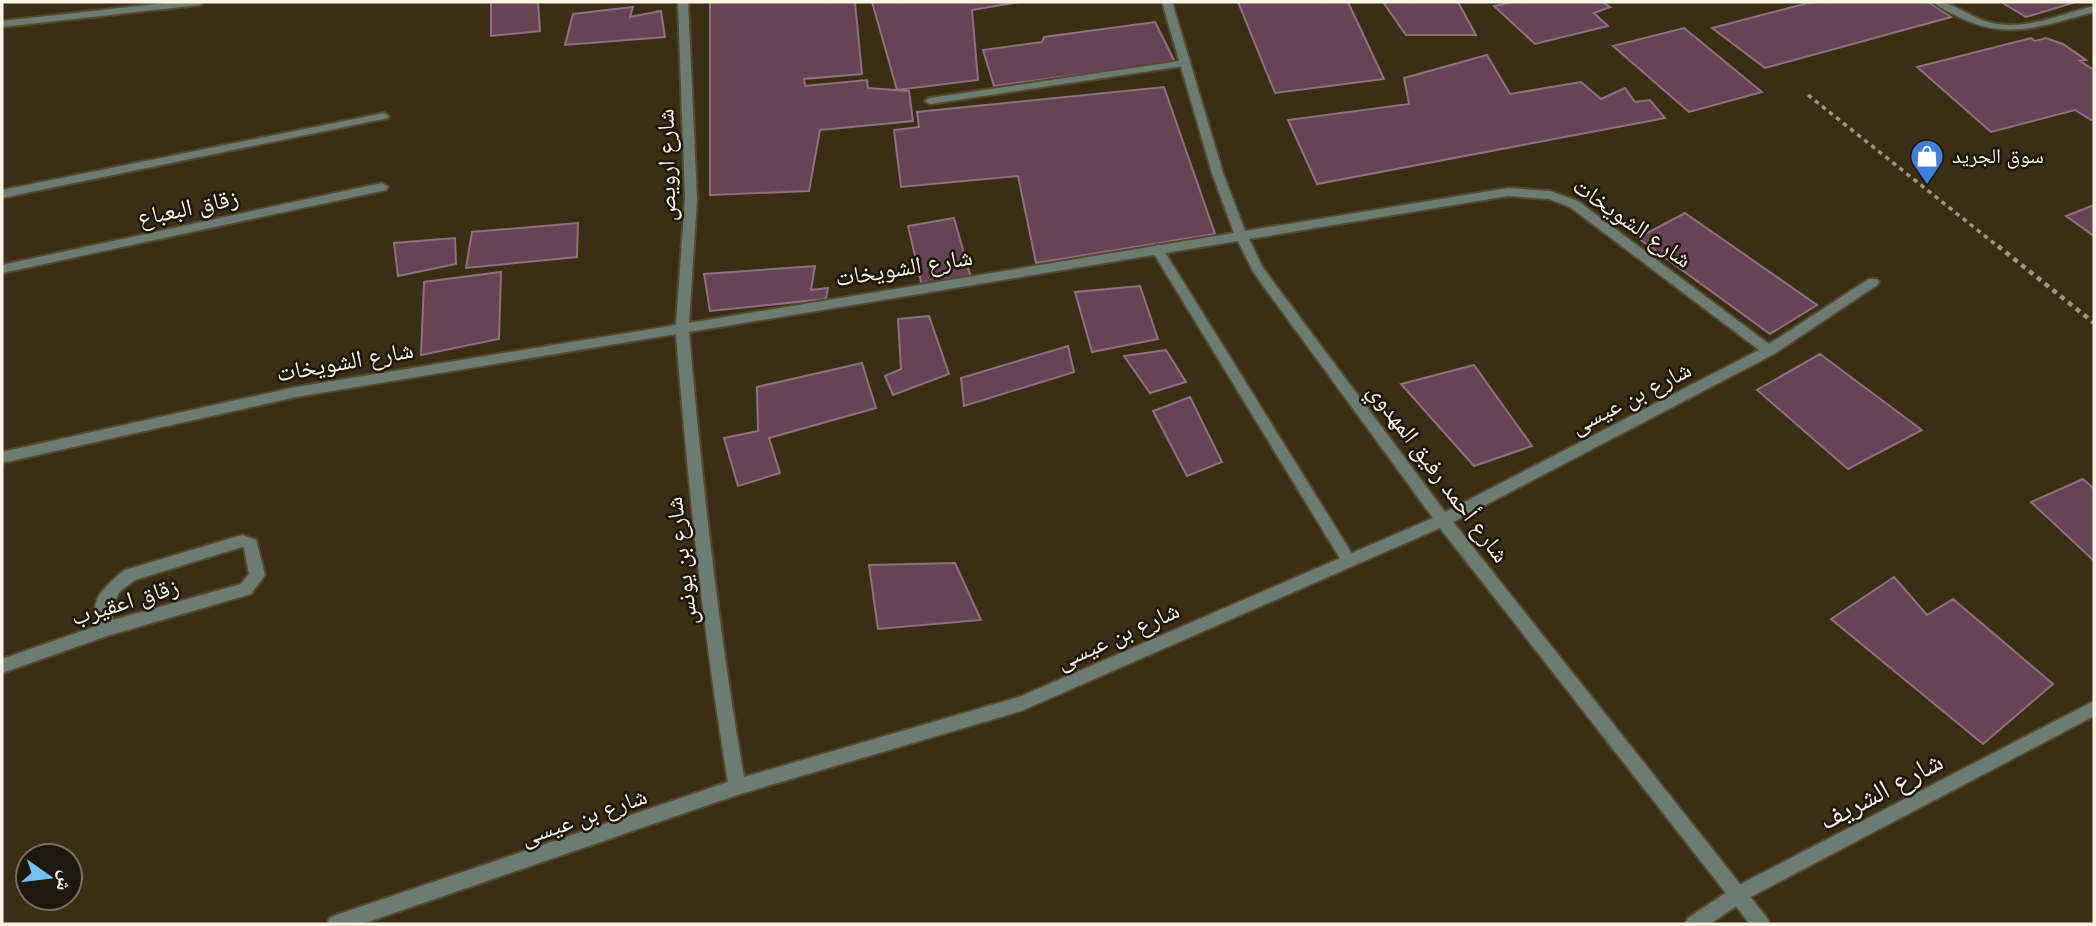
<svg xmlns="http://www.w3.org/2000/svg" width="2096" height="926" font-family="'Varela Round','Noto Naskh Arabic',sans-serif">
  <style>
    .building { fill: #645; stroke: #8f707f; stroke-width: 2 }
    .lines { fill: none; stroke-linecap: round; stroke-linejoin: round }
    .service-casing { stroke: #554a31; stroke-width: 4 }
    .minor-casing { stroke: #554a31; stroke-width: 4 }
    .tertiary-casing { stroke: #554a31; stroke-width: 4 }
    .path-far1 { stroke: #9f9581; stroke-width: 3.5; stroke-dasharray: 4.5 4.5; stroke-linecap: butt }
    .path { stroke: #9f9581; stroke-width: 4.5; stroke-dasharray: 5 5; stroke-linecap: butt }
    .service { fill: #6c7c72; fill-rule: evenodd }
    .minor { fill: #6c7c72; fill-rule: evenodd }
    .tertiary { fill: #6c7c72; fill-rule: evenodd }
    .labels { text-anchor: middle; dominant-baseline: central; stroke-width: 5; stroke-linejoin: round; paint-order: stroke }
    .far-poi-label { font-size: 21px; fill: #fbf3e4; stroke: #1d170c; text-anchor: start }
    .street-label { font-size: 24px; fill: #fbf3e4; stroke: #1d170c }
    .near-street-label { font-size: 28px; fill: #fbf3e4; stroke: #1d170c }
  </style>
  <rect width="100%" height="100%" fill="#3a2e14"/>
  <!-- building -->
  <path class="building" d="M491,2H538L540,31L491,36Z
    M710,2H855L862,74L804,79L805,86L867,80L868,88L909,91L913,121L820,130L809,191L710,195Z
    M872,2H1019L972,10L978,80L897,90Z
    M1238,2H1348L1384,79L1275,93Z
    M1383,2H1458L1476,35H1406Z
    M1513,2H1602L1610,7L1594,13L1608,26L1535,44L1494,6Z
    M1812,2H1928L1951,17L1765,68L1712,28Z
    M2001,2H2076L2026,17Z
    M633,7L630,17L661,11L665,37L565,45L573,14Z
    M1155,22L1175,62L994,86L983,50L1042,42L1044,37Z
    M1684,28L1762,92L1689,112L1613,46Z
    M2031,38L2035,41L2046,38L2063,44L2086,60L2080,61L2094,70V119L2091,120L2075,110L1991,132L1917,67Z
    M1487,55L1510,94L1581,82L1601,99L1625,88L1635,102L1650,100L1665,118L1317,184L1288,120L1409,104L1404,78Z
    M1164,87L1215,234L1036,263L1018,176L901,187L894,130L919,127L917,112Z
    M2094,205V236L2066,216Z
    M1685,213L1817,305L1770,334L1638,238Z
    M954,218L971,278L922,286L908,226Z
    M578,223L577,257L466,268L472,232Z
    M455,238L456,264L398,276L394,243Z
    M815,266L811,290L828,288L826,299L710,311L704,274Z
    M501,272L499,339L421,355L424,282Z
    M1140,286L1158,339L1092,352L1075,292Z
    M929,316L949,374L893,395L885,376L901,369L898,319Z
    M1068,346L1074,372L964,406L961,378Z
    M1166,350L1186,382L1150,393L1124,356Z
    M1820,354L1922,430L1848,469L1757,390Z
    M862,363L876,408L769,438L780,473L738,486L724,438L758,431L757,387Z
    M1474,365L1532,446L1474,466L1401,384Z
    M1190,397L1222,462L1187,476L1153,411Z
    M2083,479L2094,489V561L2031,502Z
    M955,563L981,620L878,629L869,565Z
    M1894,577L1927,615L1953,599L2053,684L1983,744L1831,619Z"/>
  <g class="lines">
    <defs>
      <path id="service" d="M1933,2C1953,1 1969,17 1988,22C2023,32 2061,14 2094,6V12C2044,25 2007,42 1957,16C1949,12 1940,8 1933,2Z
        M1186,60L1190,61V65L930,104L925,101L930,98Z
        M1157,245L1161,246L1354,557L1356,561L1354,565L1349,567L1344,565L1151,249Z"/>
      <path id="minor" d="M175,2H204L199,5L2,27V21Z
        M678,2H688L697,199L689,323L1234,233L1212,173L1162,2H1172L1223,173L1245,231L1508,188L1550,191L1578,201L1769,344L1869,279H1877L1879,282L1877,285L1774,354L1453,522L1767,918L1770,924H1750L1440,528L1021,711L737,795L362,924H327L330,918L336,915L728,782C703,633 688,484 676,334L296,397L2,463V452L296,387L676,325L685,199ZM1508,196L1549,199L1570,207L1759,350L1445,512L1263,268L1249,239ZM1238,241L1254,273L1433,518L1019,697L744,777C718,629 702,481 689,332Z
        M384,113L389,116L388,118L2,198V190Z
        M382,183L388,187L386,190L2,273V265Z
        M242,535L256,540L265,575L251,594L107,636L2,673V659L99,625C98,620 95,612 95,607C97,592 113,579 125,570ZM242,547L244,548L249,574L241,584L113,620L111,608L120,591L135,580Z"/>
      <path id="tertiary" d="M2094,701V716L1745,900L1710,924H1685L1688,918L1733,888Z"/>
    </defs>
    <!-- service casing -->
    <use href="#service" class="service-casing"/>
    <!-- minor casing -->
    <use href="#minor" class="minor-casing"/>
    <!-- tertiary casing -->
    <use href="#tertiary" class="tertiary-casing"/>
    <!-- path-far1 -->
    <path class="path-far1" d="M1808,95L2000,248"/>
    <!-- path -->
    <path class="path" d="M1998,246L2094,323"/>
    <!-- service -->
    <use href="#service" class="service"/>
    <!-- minor -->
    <use href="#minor" class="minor"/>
    <!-- tertiary -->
    <use href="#tertiary" class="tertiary"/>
  </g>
  <!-- icons -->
  <defs>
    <symbol id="shop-pin" viewBox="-11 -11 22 30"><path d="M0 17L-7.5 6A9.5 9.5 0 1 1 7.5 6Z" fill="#3f7fe0" stroke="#1d170c"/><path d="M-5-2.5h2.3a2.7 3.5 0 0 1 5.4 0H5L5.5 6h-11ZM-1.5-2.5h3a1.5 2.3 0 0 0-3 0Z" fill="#fff"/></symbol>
  </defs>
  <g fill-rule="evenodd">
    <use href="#shop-pin" x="1908" y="137" width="38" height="52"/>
  </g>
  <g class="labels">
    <!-- far-poi labels -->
    <g class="far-poi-label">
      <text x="1952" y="156">سوق الجريد</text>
    </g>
    <!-- street labels -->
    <g class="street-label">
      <text transform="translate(667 165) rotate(-91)">شارع ارويص</text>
      <text transform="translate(188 208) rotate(-12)">زقاق البعباع</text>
      <text transform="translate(1632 223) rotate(35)">شارع الشويخات</text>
      <text transform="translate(904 268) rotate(-9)">شارع الشويخات</text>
      <text transform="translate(345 362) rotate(-10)">شارع الشويخات</text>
      <text transform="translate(1631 398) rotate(-27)">شارع بن عيسى</text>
      <text transform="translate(1438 473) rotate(53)">شارع أحمد رفيق المهدوي</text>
      <text transform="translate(682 561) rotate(-97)">شارع بن يونس</text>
      <text transform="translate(125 602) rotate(-17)">زقاق اعقيرب</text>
      <text transform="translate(1118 636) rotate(-24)">شارع بن عيسى</text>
      <text transform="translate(584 817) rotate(-19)">شارع بن عيسى</text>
    </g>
    <!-- near-street labels -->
    <g class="near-street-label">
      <text transform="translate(1881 791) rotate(-28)">شارع الشريف</text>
    </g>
  </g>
  <!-- border -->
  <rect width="2096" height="926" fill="none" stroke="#fbf3e4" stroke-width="7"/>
  <!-- north arrow -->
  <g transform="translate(49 877) rotate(104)"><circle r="33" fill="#1d170c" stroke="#766f62" stroke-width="2"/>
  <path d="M0-5L12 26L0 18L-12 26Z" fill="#72c1f5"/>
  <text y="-10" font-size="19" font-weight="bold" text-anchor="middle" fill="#fbf3e4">ش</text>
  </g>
</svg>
